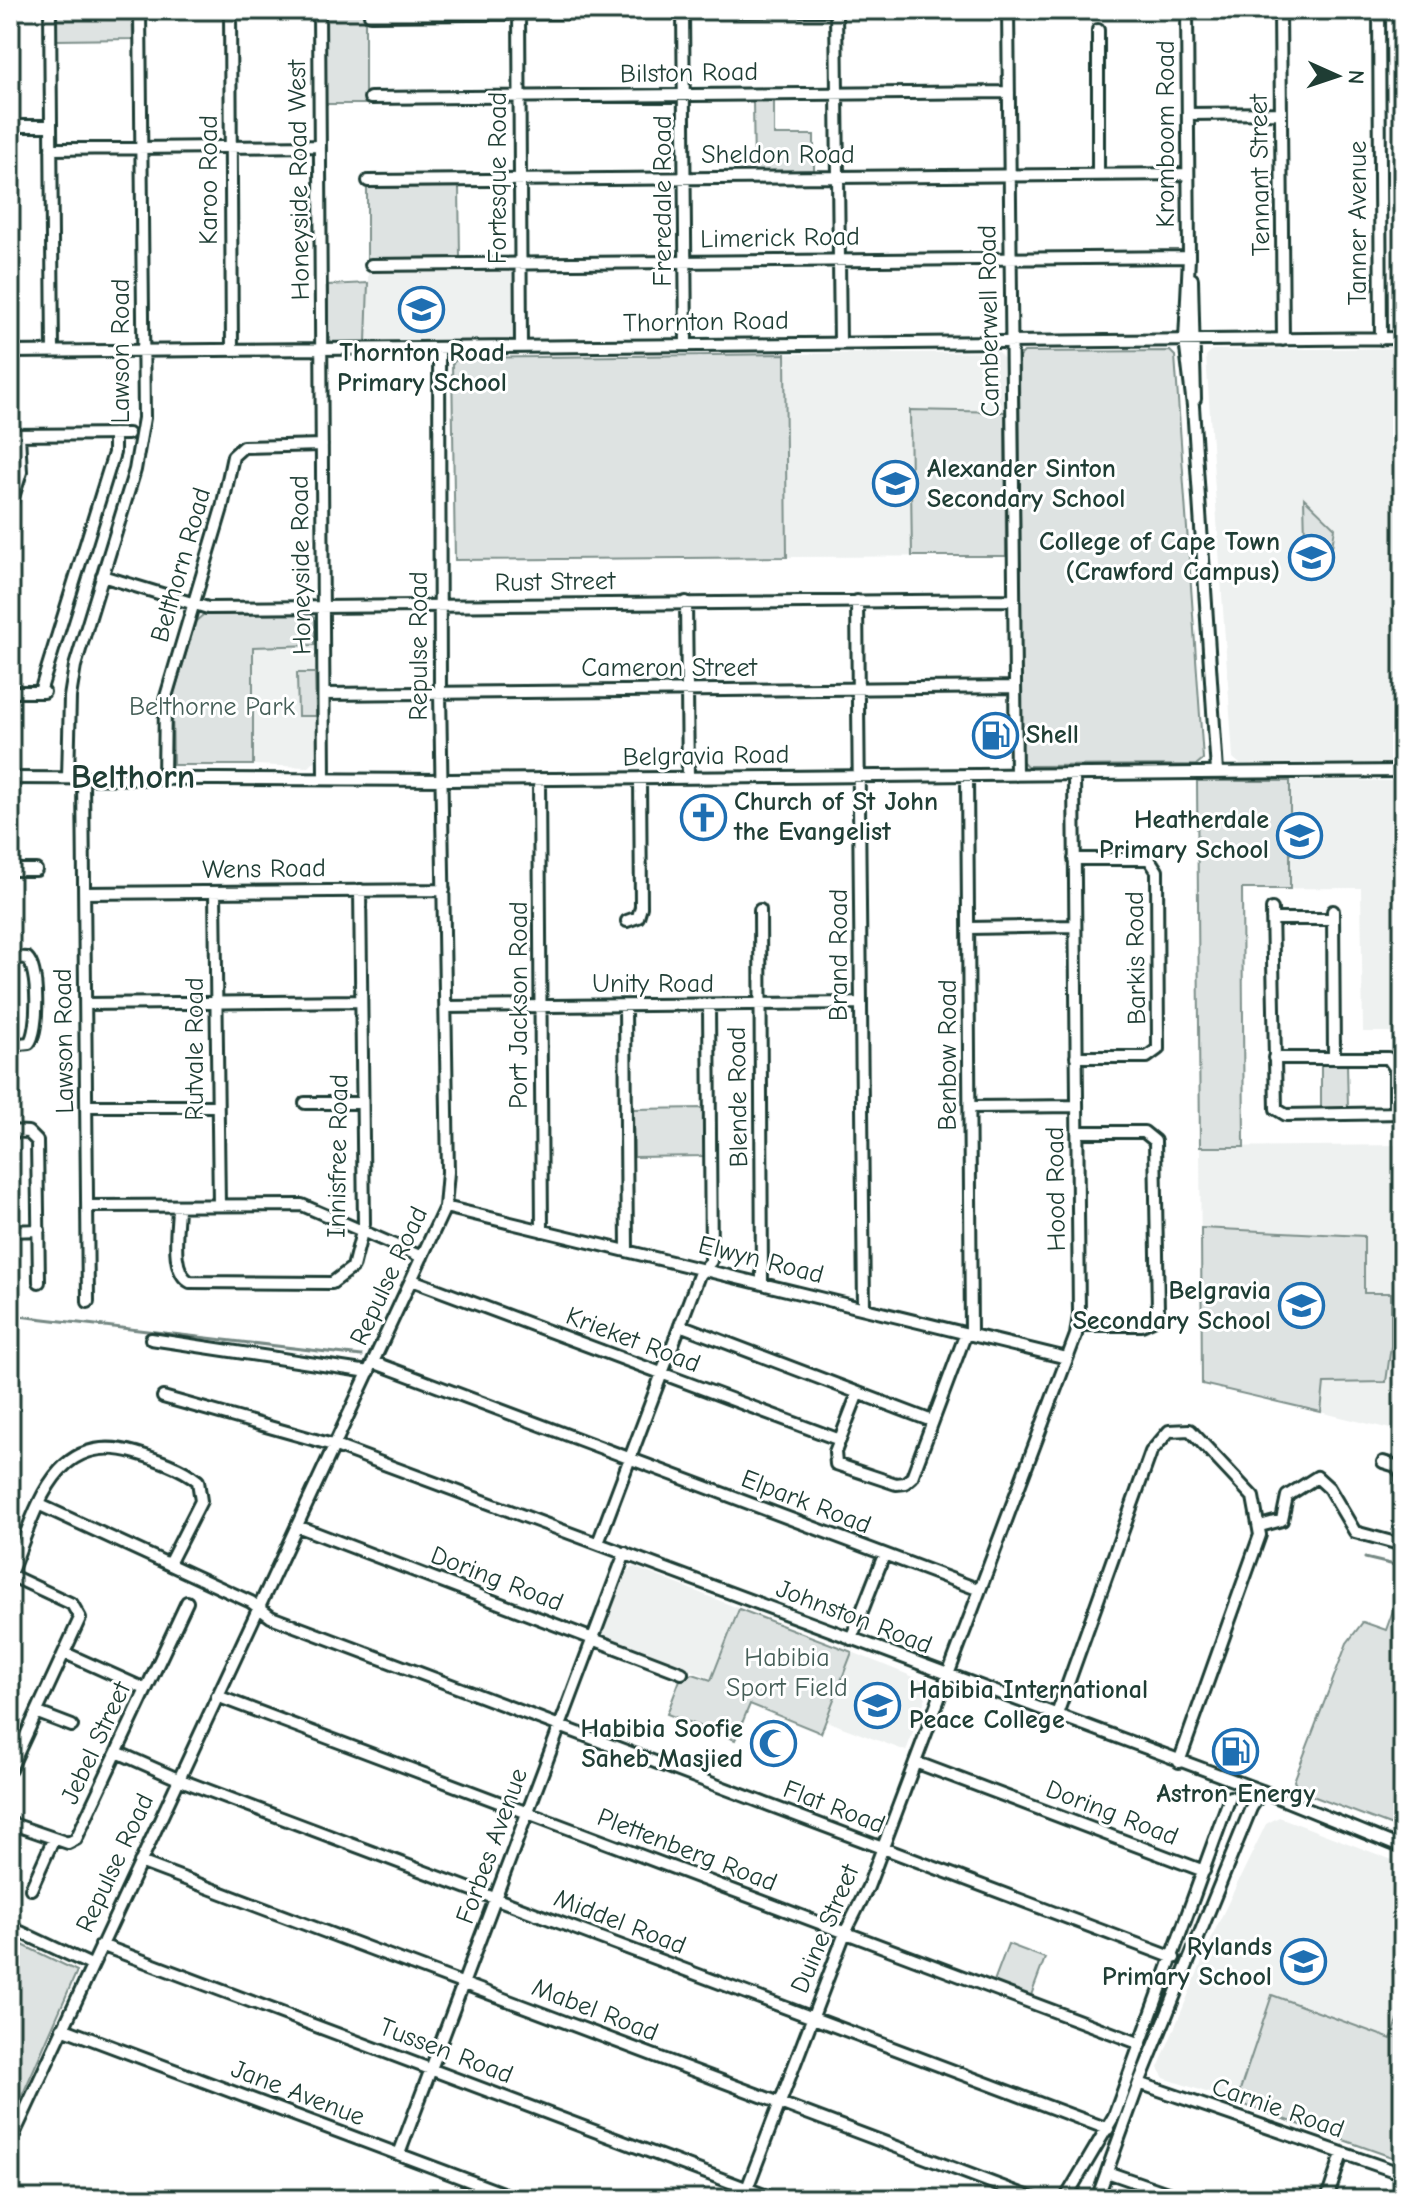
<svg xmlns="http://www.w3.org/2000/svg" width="1413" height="2209" font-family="'Comic Neue',sans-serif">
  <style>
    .built { fill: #eef1f0 }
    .green { fill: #dee3e2; stroke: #7e908b; stroke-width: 2 }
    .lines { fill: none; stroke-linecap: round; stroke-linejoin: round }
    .stream { stroke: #758883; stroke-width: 3 }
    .minor-casing { stroke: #1f3d34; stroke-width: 16 }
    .minor { stroke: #fff; stroke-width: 10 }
    .labels { text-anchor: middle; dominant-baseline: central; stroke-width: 6; stroke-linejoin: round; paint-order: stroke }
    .street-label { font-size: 26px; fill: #1f3d34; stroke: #fff }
    .poi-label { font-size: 26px; font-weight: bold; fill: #1f3d34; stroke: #fff; text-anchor: end }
    .park-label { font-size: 26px; fill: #455e57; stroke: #fff }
    .district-label { font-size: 34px; font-weight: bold; fill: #1f3d34; stroke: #fff }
  </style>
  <rect width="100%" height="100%" fill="#fff"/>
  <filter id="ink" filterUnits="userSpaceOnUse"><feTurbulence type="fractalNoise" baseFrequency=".0125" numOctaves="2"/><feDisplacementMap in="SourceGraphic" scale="16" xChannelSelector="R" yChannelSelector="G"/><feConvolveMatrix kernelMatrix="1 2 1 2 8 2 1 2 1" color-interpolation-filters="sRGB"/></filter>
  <g filter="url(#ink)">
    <!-- built -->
    <path class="built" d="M368,270H516L517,342H331L328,335V285L368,283Z
      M1403,348V763L1240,764L1233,758L1206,356L1212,350Z
      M998,352L1004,358L1006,556L787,557L785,354Z
      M315,645L316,760L309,767L253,765V647Z
      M1197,781H1403V1032H1363L1361,888L1197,889Z
      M1403,1145V1432L1202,1384L1200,1147Z
      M634,1567L738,1608L711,1678L601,1635L625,1572Z
      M852,1652L926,1682L929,1689L906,1751L826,1721Z
      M1279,1817L1403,1864V2007L1392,2039L1272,1996L1236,2102L1164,2078L1158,2068L1216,1928L1266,1824Z"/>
    <!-- green -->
    <path class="green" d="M56,10H132L133,39L57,40Z
      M326,10H365V104H326Z
      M753,100H774V135H814V171H754Z
      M459,187L460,257L367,259V188Z
      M368,283L366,342H331L328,335V285Z
      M1170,351L1175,356L1203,759L1196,765L1027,766L1022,761L1019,357L1024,352Z
      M785,354L787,557L455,560L452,364L458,358Z
      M910,410L1005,412L1006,556H912Z
      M1304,498L1335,528L1332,547H1317L1305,538Z
      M307,614L315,618V645L253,647V765H173L172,700L196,621L203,615Z
      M297,673H315L316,716H298Z
      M1197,781H1290V889H1242L1244,1147H1200Z
      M1321,1063H1347L1348,1109H1321Z
      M704,1108L705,1156L634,1157L633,1109Z
      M1201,1228L1364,1236V1293H1391V1346L1386,1382L1324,1383L1321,1412L1202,1384Z
      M1403,1583V1830L1299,1791L1294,1781L1347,1643L1363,1622L1386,1630Z
      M739,1609L852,1652L821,1733L750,1704L735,1740L667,1714L681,1677L693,1674L711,1680Z
      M10,1939L77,1971L15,2112L10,2110Z
      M1008,1944L1045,1958L1030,1998L993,1984Z
      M1272,1995L1391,2039L1403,2007V2161L1236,2102Z"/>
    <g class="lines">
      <!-- stream -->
      <path class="stream" d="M10,1315L362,1356
        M1365,1558L1403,1567"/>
      <defs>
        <path id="minor" d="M50,10L53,351
          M230,10L232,350
          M319,10L324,779
          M519,10L521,346
          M683,10L686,345
          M836,10L840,343
          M1008,10L1016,775
          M1187,10L1189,257L1185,340L1193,406L1217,772
          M1280,10L1283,340
          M1379,10L1381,339
          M370,15L831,10
          M370,98L1009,92
          M1188,114L1281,113
          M10,126H51
          M51,149L320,146
          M1098,174V30
          M368,181L1188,174
          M371,265L1189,257
          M1192,279L1195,399
          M10,352L1403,338
          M10,435L128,434
          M10,507L21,472L19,435
          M102,576L208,608L1014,600
          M857,601L864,1308
          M686,602L688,777
          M10,692H44
          M40,692L114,453V434
          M324,694L1015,687
          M967,775L971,1334
          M10,778L451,780L1403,771
          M68,778L70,697L75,666L135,470L144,418L140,10
          M83,778L88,1302
          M164,779L165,700L222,508L233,456L243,447L322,445
          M539,779L542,1231
          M1074,859H1149L1157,871L1158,1049L1147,1057H1076
          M10,870H36
          M215,892L219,1205
          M84,893L444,890
          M1272,909L1276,1109L1286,1115L1403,1113
          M760,910L762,1283
          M1333,911L1334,1057
          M1272,919H1333
          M627,921L638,917L641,907L640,778
          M969,928L1075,926
          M10,957L27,958C39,969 39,1031 29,1043L10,1045
          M86,1004L361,1001
          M625,1006L627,1250
          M446,1007L861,1003
          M1274,1058H1388L1395,1068V1113
          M305,1103H362
          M87,1106H217
          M970,1107L1077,1106
          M10,1131L28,1132L37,1141L39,1282
          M1078,1132H1144L1155,1141L1158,1310L1153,1320L1142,1325H1078
          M88,1206L302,1205L422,1257
          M178,1206C178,1227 169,1271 190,1282L332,1283L353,1267L364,1224L360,890
          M445,1207L1067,1358
          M10,1231L39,1230
          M412,1280L840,1440
          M680,1325L932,1421
          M151,1339L369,1372
          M373,1362L980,1590
          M858,1393L835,1452L836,1464L896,1484L905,1483L912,1477L966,1333
          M163,1397L333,1445L1262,1791L1403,1848
          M1383,1462L1396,1466L1402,1475L1403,1545
          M40,1505L251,1602L271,1617L1174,1958
          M297,1526L682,1673
          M1260,1526L1282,1520L1287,1496L1317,1477L1329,1488L1355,1532L1403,1545
          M598,1543L699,1275L711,1261L709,1005
          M10,1574C36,1514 51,1428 136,1453C156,1459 181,1467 198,1481L201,1501L169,1564
          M10,1575L72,1604L80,1618L10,1770
          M851,1639L884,1555
          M65,1653L145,1689
          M217,1696L1141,2044
          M38,1713L72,1726
          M1056,1717L1151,1452L1169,1431L1190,1430L1253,1497L1260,1535L1179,1762
          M117,1752L178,1779L1108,2129
          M915,1762L1204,1871
          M10,1823L68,1843L76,1839L187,1602
          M140,1862L1035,2199
          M31,1889L53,1840
          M10,1927L91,1965
          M101,1945L775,2199
          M62,2028L518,2199
          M1139,2083L1403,2174
          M10,2143L445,1207L448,1172L440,692L439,348
          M399,2154L625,1553
          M1107,2172L1185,2199
          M107,2199H127
          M743,2199L845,1933L868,1887L1076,1335L1079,1315L1074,775
          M1065,2199L1114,2116L1230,1797
          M1097,2199L1139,2083L1251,1808L1262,1791
          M1327,2199L1342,2154"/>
      </defs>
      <!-- minor casing -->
      <use href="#minor" class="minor-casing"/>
      <!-- minor -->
      <use href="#minor" class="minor"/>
    </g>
  </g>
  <!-- icons -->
  <defs>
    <symbol id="school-ring" viewBox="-11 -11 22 22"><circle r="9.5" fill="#fff" stroke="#1f6fb2" stroke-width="1.5"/><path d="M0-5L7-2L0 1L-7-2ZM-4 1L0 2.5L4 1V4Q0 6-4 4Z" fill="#1f6fb2"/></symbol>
    <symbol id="university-ring" viewBox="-11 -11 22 22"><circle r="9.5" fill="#fff" stroke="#1f6fb2" stroke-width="1.5"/><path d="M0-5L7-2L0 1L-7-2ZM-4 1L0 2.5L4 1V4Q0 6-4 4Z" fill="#1f6fb2"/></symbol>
    <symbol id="fuel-ring" viewBox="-11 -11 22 22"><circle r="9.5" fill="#fff" stroke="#1f6fb2" stroke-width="1.5"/><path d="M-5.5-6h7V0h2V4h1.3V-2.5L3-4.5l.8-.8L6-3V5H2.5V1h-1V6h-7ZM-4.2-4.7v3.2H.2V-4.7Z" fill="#1f6fb2"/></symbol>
    <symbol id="church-ring" viewBox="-11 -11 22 22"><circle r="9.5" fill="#fff" stroke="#1f6fb2" stroke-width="1.5"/><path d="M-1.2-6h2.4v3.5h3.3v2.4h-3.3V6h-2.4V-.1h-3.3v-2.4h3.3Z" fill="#1f6fb2"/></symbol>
    <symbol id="mosque-ring" viewBox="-11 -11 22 22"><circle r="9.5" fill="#fff" stroke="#1f6fb2" stroke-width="1.5"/><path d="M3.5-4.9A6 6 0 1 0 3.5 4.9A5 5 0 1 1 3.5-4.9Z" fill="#1f6fb2"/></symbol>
  </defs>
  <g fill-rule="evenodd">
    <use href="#school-ring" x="396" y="284" width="51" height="51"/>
    <use href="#school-ring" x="870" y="458" width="51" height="51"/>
    <use href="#university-ring" x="1286" y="532" width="51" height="51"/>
    <use href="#fuel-ring" x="970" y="710" width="51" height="51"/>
    <use href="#church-ring" x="678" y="792" width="51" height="51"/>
    <use href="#school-ring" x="1274" y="810" width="51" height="51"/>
    <use href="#school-ring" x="1276" y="1280" width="51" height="51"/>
    <use href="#university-ring" x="852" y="1680" width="51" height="51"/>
    <use href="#mosque-ring" x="748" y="1718" width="51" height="51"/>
    <use href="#fuel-ring" x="1210" y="1726" width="51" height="51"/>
    <use href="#school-ring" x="1278" y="1936" width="51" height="51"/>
  </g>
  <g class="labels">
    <!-- street labels -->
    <g class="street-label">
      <text transform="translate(689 73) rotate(-1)">Bilston Road</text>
      <text transform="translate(1166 134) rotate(-90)">Kromboom Road</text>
      <text x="778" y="155">Sheldon Road</text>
      <text transform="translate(1260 175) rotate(-91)">Tennant Street</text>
      <text transform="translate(498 178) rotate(-90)">Fortesque Road</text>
      <text transform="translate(209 180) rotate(-90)">Karoo Road</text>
      <text transform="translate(299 180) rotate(-91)">Honeyside Road West</text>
      <text transform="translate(663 201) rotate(-90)">Freredale Road</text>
      <text transform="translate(1358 223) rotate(-90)">Tanner Avenue</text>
      <text transform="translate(780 238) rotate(-1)">Limerick Road</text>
      <text transform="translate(989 321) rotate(-91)">Camberwell Road</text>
      <text transform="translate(706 322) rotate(-1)">Thornton Road</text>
      <text transform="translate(121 351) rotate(-90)">Lawson Road</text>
      <text transform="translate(181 565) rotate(-74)">Belthorn Road</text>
      <text transform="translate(301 565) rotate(-91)">Honeyside Road</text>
      <text transform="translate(555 582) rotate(-1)">Rust Street</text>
      <text transform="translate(419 646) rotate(-90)">Repulse Road</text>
      <text x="669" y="668">Cameron Street</text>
      <text transform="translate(706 756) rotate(-1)">Belgravia Road</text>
      <text transform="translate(264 869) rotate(-1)">Wens Road</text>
      <text transform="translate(839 955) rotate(-90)">Brand Road</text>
      <text transform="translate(1136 958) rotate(-91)">Barkis Road</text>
      <text x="653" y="984">Unity Road</text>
      <text transform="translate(519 1005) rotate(-90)">Port Jackson Road</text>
      <text transform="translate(64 1041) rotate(-91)">Lawson Road</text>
      <text transform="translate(195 1049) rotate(-90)">Rutvale Road</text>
      <text transform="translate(948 1055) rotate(-90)">Benbow Road</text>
      <text transform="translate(738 1097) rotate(-91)">Blende Road</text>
      <text transform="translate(338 1156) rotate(-89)">Innisfree Road</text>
      <text transform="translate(1056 1189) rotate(-91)">Hood Road</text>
      <text transform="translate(761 1260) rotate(14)">Elwyn Road</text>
      <text transform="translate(389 1276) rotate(-65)">Repulse Road</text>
      <text transform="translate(633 1340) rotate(21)">Krieket Road</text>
      <text transform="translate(806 1502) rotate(21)">Elpark Road</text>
      <text transform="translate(497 1579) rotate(21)">Doring Road</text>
      <text transform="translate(854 1617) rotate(21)">Johnston Road</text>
      <text transform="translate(96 1743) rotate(-65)">Jebel Street</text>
      <text transform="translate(834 1807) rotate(21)">Flat Road</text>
      <text transform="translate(1112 1813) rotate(21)">Doring Road</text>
      <text transform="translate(492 1846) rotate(-70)">Forbes Avenue</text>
      <text transform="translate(687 1850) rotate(21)">Plettenberg Road</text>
      <text transform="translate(115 1863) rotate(-65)">Repulse Road</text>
      <text transform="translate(620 1922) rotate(21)">Middel Road</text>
      <text transform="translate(825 1929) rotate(-67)">Duine Street</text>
      <text transform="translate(595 2010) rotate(21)">Mabel Road</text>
      <text transform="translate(446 2051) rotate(21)">Tussen Road</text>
      <text transform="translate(298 2093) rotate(21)">Jane Avenue</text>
      <text transform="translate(1278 2108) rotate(19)">Carnie Road</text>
    </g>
    <!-- poi labels -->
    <g class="poi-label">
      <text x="422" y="353" text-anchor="middle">Thornton Road<tspan x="422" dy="30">Primary School</tspan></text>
      <text x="927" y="469" text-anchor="start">Alexander Sinton<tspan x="927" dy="30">Secondary School</tspan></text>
      <text x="1280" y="542">College of Cape Town<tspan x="1280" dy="30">(Crawford Campus)</tspan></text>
      <text x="1026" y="735" text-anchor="start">Shell</text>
      <text x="734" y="802" text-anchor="start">Church of St John<tspan x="734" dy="30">the Evangelist</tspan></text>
      <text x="1269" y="820">Heatherdale<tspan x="1269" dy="30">Primary School</tspan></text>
      <text x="1271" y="1291">Belgravia<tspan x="1271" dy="30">Secondary School</tspan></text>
      <text x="909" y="1690" text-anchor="start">Habibia International<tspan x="909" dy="30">Peace College</tspan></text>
      <text x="743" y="1729">Habibia Soofie<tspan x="743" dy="30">Saheb Masjied</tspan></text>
      <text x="1236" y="1794" text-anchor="middle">Astron Energy</text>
      <text x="1272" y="1947">Rylands<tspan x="1272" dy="30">Primary School</tspan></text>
    </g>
    <!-- park labels -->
    <g class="park-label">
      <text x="212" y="707">Belthorne Park</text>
      <text x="787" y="1658">Habibia<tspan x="787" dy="30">Sport Field</tspan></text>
    </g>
    <!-- district labels -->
    <g class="district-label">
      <text x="133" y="777">Belthorn</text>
    </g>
  </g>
  <!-- margin -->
  <rect width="1413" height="2209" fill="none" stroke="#fff" stroke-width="40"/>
  <rect x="20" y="20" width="1373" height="2169" fill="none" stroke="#1f3d34" stroke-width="3" filter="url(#ink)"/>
  <!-- north arrow -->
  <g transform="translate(1337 76) rotate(93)" stroke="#ffffff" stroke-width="6" paint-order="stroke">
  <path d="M0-6L14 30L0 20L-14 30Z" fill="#1f3d34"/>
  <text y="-12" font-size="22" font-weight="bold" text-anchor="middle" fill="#1f3d34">N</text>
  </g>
</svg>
